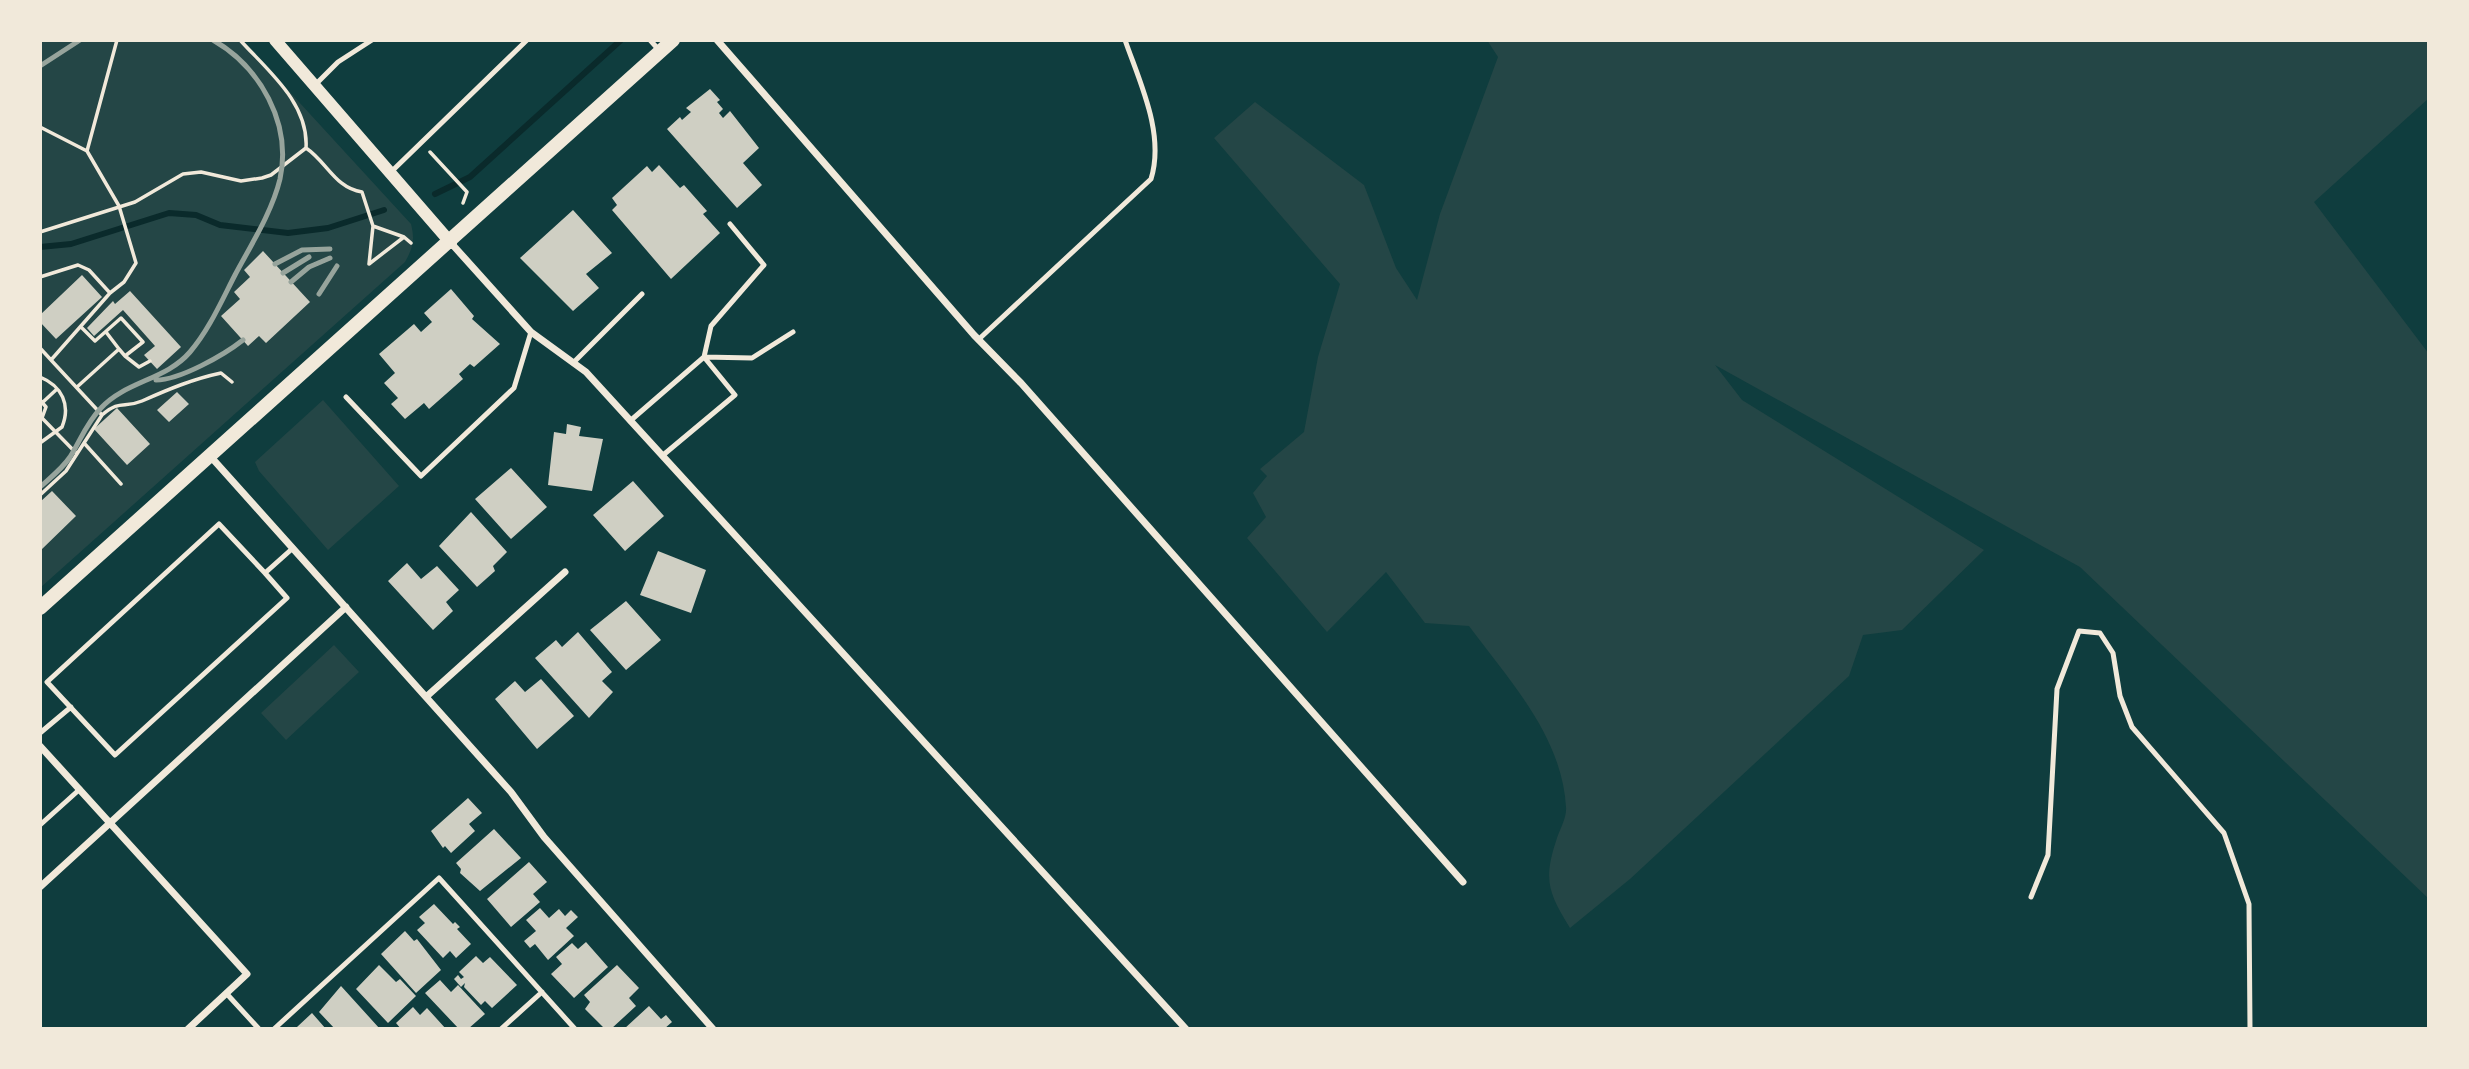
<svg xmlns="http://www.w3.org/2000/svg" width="2469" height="1069" font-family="'Work Sans',sans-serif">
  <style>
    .green { fill: #244646 }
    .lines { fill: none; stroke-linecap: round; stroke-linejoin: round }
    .stream { stroke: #0a2a2b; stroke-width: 6 }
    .building { fill: #cfcfc3 }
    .path { stroke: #f1e9da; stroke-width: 3.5 }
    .service { stroke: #f1e9da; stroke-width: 5 }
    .minor { stroke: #f1e9da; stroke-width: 7 }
    .tertiary { stroke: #f1e9da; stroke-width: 12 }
    .secondary { stroke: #f1e9da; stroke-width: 14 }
    .rail { stroke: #97a49c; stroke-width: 5 }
  </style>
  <rect width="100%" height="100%" fill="#0f3d3e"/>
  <!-- green -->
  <path class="green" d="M40,40H242L411,224C415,240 413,248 405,262L40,588Z
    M1487,40H2429V98L2314,202L2429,354V899L2080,567L1715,365L1742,400L1984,550L1902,630L1863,635L1849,676L1630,879L1570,928C1548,892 1543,880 1557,838C1560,829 1567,817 1566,807C1562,736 1509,680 1469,626L1425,623L1386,572L1327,632L1247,538L1266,517L1253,493L1267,476L1260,469L1304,432L1318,357L1340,284L1214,138L1255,102L1364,185L1396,268L1417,300L1440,214L1498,57Z
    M323,400L399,486L328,550L259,471L255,462Z
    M334,645L359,672L286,740L261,713Z"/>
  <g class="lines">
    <!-- stream -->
    <path class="stream" d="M435,194L470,177L621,40
      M40,247L71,244L169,213L196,215L220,225L288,233L328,228L384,210"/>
  </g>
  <!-- building -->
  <path class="building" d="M710,89L720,100L717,102L723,109L719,113L723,118L730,111L759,148L743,163L762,185L737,208L667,129L680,117L682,120L691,112L686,108Z
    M659,165L680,188L684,185L707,211L703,214L720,233L671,279L612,210L617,205L612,198L647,166L652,172Z
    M573,210L612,253L586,274L599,288L573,311L520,258Z
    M263,251L310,302L266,343L259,336L248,346L221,316L240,299L234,292L250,277L244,270Z
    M82,275L102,297L56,339L40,322V315Z
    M451,289L474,316L472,319L500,344L474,367L470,364L459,374L463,379L429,409L424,403L405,419L391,404L398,398L384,383L395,373L379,354L414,324L421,332L432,322L424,313Z
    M130,291L181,347L157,369L144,355L155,346L123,310L94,336L87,328L113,301L115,304Z
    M177,392L189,404L169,422L157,410Z
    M117,408L150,444L127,465L94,429Z
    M567,424L581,427L579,436L603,439L592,491L548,485L554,432L566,434Z
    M511,468L547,507L511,539L475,499Z
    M633,481L664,516L625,551L593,515Z
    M52,491L76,516L40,551V502Z
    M471,512L507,552L493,566L495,571L477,587L439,546Z
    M658,551L706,570L691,613L640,595Z
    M407,563L421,579L437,566L459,590L446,602L453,611L433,630L388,581Z
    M626,601L661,640L626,670L590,630Z
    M578,632L612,672L602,681L613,692L589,718L535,658L556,640L562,647Z
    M541,679L574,716L537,749L495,699L515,681L525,692Z
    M468,798L482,813L469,824L475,831L451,853L445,846L443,848L431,831Z
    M494,829L521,858L480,891L460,873L461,869L456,863Z
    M529,862L547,882L533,894L540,902L511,927L487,899Z
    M434,904L453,924L455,922L460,927L457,929L471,944L456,958L450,951L443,958L417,930L425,923L419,917Z
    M540,908L549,918L559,909L565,916L571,910L578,917L566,928L574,936L548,960L535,944L530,948L524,941L536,931L526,920Z
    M405,931L414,941L417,939L441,970L416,993L381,954Z
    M586,942L608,967L574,998L551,974L562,964L556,957L572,943L578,949Z
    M476,956L483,963L490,957L517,985L492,1008L485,1001L481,1005L464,987L465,983L461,987L454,979L458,975L461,979L464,977L459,972Z
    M379,965L396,982L400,979L416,996L388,1023L356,989Z
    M617,965L639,988L629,998L636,1006L611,1029H605L585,1009L590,1002L584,995Z
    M440,980L451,992L458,985L485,1014L468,1029H459L425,993Z
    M341,986L380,1029H335L319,1012Z
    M649,1006L661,1019L666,1015L672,1022L664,1029H624Z
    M413,1007L420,1015L427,1008L446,1029H401L396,1023Z
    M312,1013L326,1029L297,1027Z"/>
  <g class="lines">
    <!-- path -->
    <path class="path" d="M40,127L87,151
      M306,148C327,162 335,188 362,192L373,226L369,264
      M430,152L467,192L463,203
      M373,226L404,237L411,243
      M40,232L135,202L183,174L201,172L241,181L262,178L271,175L306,148C309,103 267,70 240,40
      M369,264L404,237
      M40,277L78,265L89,270L110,293L51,360L40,348
      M110,293L124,282L136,263L119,206L87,151L117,40
      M106,332L119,349
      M125,356L139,367L150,361
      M40,377C62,386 71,405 62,427L40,443
      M77,387L119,349L125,356L143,342L121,318L95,341L82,328
      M40,400L46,407L42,418
      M43,402L57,389
      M102,415C121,399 123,409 142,401C169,389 193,379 221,373L232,382
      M42,418L77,454
      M84,443L121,484
      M40,495L66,471L102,415L51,360"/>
    <!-- service -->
    <path class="service" d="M650,40L659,50
      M315,85L338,62L372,40
      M391,172L527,40
      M730,224L764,265L711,326L704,357L752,358L793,332
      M978,340L1151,179C1165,134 1140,83 1125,40
      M573,363L642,294
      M346,397L421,476L514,388L531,332
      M630,421L704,357L735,395L662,456
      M265,573L219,524L47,682L115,755L287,598L265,573L293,548
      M40,733L71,707
      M40,825L80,789
      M2031,897L2048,855L2057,689L2079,631L2100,633L2113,653L2120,696L2132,727L2224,833L2249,904L2250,1029
      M226,993L259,1029
      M274,1029L439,878L575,1029
      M501,1029L542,992"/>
    <!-- minor -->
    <path class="minor" d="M717,40L974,335L1021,383L1463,882
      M451,243L531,332L586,372L1186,1029
      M211,457L511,792L544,837L713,1029
      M426,697L565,572
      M40,746L247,974L188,1029
      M40,887L346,607"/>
    <!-- tertiary -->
    <path class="tertiary" d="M275,40L451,243"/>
    <!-- secondary -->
    <path class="secondary" d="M40,608L673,40"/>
    <!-- rail -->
    <path class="rail" d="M40,66L80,40
      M275,264L302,250L330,249
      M283,273L309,257
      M291,282L309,267L330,258
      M319,294L337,266
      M156,380C180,380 224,355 243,340
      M40,487C50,478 62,469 70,457C80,441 87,422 101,408C126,381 166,380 190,352C209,330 222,300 235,275C251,245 272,212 280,179C292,123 260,67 213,40"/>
  </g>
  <!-- border -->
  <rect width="2469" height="1069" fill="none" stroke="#f1e9da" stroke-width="84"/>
</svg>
